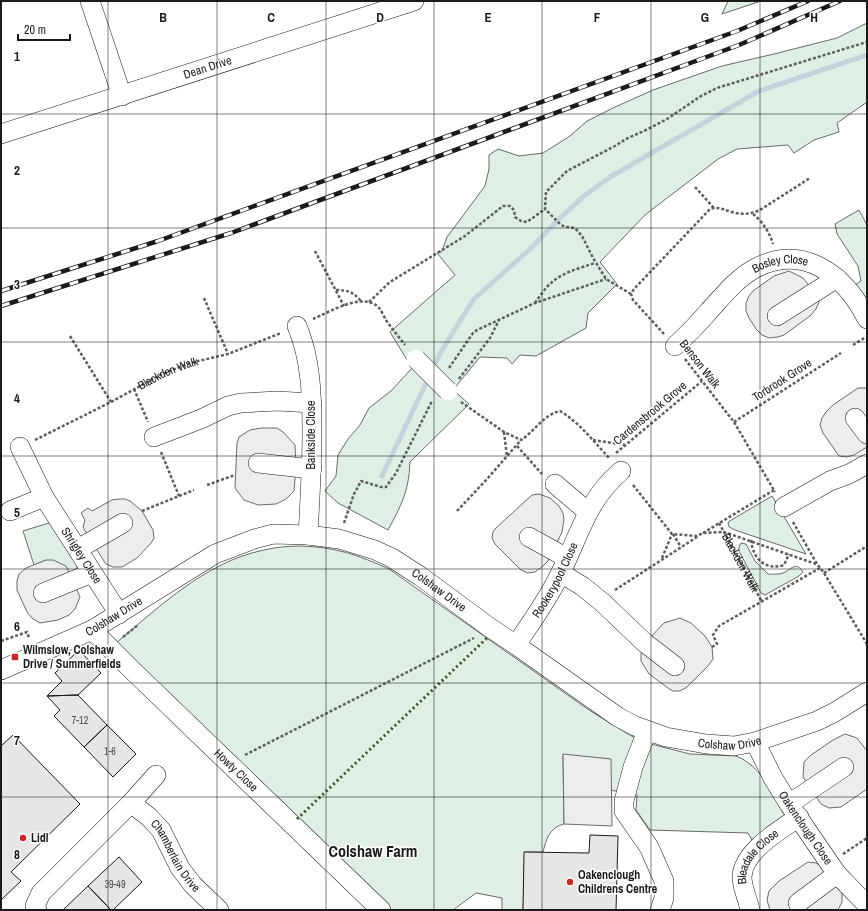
<svg xmlns="http://www.w3.org/2000/svg" width="868" height="911" font-family="'Archivo Narrow',sans-serif">
  <style>
    .green { fill: #e0efe3; stroke: #6a6a6a }
    .parking { fill: #ededed; stroke: #6a6a6a }
    .lines { fill: none; stroke-linecap: round; stroke-linejoin: round }
    .stream { stroke: #c6d2dc; stroke-width: 5 }
    .building { fill: #e6e6e6; stroke: #1a1a1a }
    .minor-casing { stroke: #1a1a1a; stroke-width: 20 }
    .path { stroke: #5f5f5f; stroke-width: 2.5; stroke-dasharray: 3 2; stroke-linecap: butt }
    .minor { stroke: #fff; stroke-width: 19 }
    .rail-casing { stroke: #1a1a1a; stroke-width: 4.5 }
    .rail { stroke: #fff; stroke-width: 3; stroke-dasharray: 9; stroke-linecap: butt }
    .minor-bridge-casing { stroke: #1a1a1a; stroke-width: 20; stroke-linecap: butt }
    .minor-bridge { stroke: #fff; stroke-width: 19 }
    .hedge { stroke: #2b5a34; stroke-width: 3; stroke-dasharray: 2 3; stroke-linecap: butt }
    .grid { fill: none; stroke: #1a1a1a; stroke-width: 1; stroke-opacity: 0.55 }
    .poi-dot { fill: #c62828; stroke: #fff; stroke-width: 1.5 }
    .labels { text-anchor: middle; dominant-baseline: central; stroke-width: 3; stroke-linejoin: round; paint-order: stroke }
    .number-label { font-size: 10px; fill: #4d4d4d }
    .street-label { font-size: 12px; fill: #1a1a1a; stroke: #fff }
    .poi-label { font-size: 12px; font-weight: bold; fill: #1a1a1a; stroke: #fff; text-anchor: start }
    .district-label { font-size: 16px; font-weight: bold; fill: #1a1a1a; stroke: #fff }
    .grid-label { font-size: 13px; text-anchor: middle; font-weight: bold; fill: #1a1a1a; stroke: #fff; stroke-width: 3; stroke-linejoin: round; paint-order: stroke }
  </style>
  <rect width="100%" height="100%" fill="#fff"/>
  <!-- green -->
  <path class="green" d="M728,1H761L722,14Z
    M867,23V102L837,123L839,132L814,140L794,153L788,145L737,149L718,159L645,215L600,262L617,284L588,313L586,328L536,356L520,355L512,364L507,358L480,357L453,390L469,404L410,462C409,491 401,506 388,530L338,503L325,491L336,476L338,455L348,439L360,425L369,408L391,391L412,368L390,332L455,275L437,253L442,251L447,237L485,186L489,169V155L498,149L519,156L543,153L570,136L587,121L613,108L653,90L722,66L774,54L837,38Z
    M859,210L867,225V319L848,290L861,281L858,266L837,234L835,224Z
    M772,496L806,554L735,530L729,527L728,522Z
    M52,522L77,563V569L70,574L46,560L34,565L23,531Z
    M741,543L746,544L755,561L768,574C774,574 780,575 785,572C791,569 797,561 803,572L799,576L765,595L761,593L739,551V547Z
    M301,546C336,547 358,555 389,569L589,710L628,734L643,742L690,754L736,756C761,765 778,800 792,822L752,840L748,833L650,830L636,810L637,795L610,790V759L563,755L564,824C550,827 546,839 543,852H525L523,910H502V898L476,893L453,910H381L110,648C156,610 204,562 264,550C276,547 289,546 301,546Z"/>
  <!-- parking -->
  <path class="parking" d="M789,271L803,278L815,293L819,302L816,309L810,316L784,335L778,337L769,338L762,335L756,329L749,318L746,311V303L749,296L753,291L774,276Z
    M858,388H867V447L854,455L847,457L839,456L823,433L820,425L822,418L826,412L833,405Z
    M261,428H277L283,432L295,445L296,467L294,491L286,499L276,504L258,505L244,500L235,488L237,443L239,437L250,430Z
    M539,494L550,498L559,506L563,513L564,519L562,532L548,561L542,567L535,572L528,573L521,570L495,544L492,538L493,532L496,528L532,495Z
    M119,499H125L130,501L142,511L153,530L154,538L151,543L137,558L122,567H113L106,564L91,541L83,527L85,520L81,513L88,508L92,511L112,500Z
    M46,560H53L66,566L80,597L75,609L69,615L58,620L40,623L33,619L27,612L17,590V581L19,574L26,568Z
    M680,618L691,623L705,636L712,647L713,659L708,666L687,687L680,691H673L668,688L649,674L641,661V654L645,643L664,623Z
    M845,734L857,738L867,751V789L841,807L829,808L821,804L803,777L804,762L811,755L833,740Z
    M563,754L611,759L612,826L564,824Z
    M808,862L816,863L824,867L842,892V902L839,908L837,910H770L767,900L769,891L779,881Z"/>
  <g class="lines">
    <!-- stream -->
    <path class="stream" d="M432,370L442,350L474,299L529,250L559,219L584,196L610,177L759,91L867,55
      M382,476L429,377"/>
  </g>
  <!-- building -->
  <path class="building" d="M79,650L101,673L78,695L47,696L62,681L55,673Z
    M78,695L107,725L84,747L54,716L60,710L47,696Z
    M107,725L136,754L113,777L84,747Z
    M13,735L80,804L11,872L21,881L1,900V746Z
    M590,835L618,836L616,910H523L524,852L589,853Z
    M119,857L142,882L113,910H111L88,886Z
    M88,886L111,910H63Z"/>
  <g class="lines">
    <defs>
      <g id="minor">
        <path d="M90,1L122,96"/>
        <path id="s3" d="M1,134L414,1"/>
        <path d="M777,316L837,278"/>
        <path d="M297,326C311,359 312,396 312,431C312,466 310,500 308,535"/>
        <path id="s4" d="M675,346C687,335 698,324 709,311C722,297 736,279 754,269C803,242 845,275 867,319"/>
        <path d="M855,418L867,434"/>
        <path d="M154,437L201,419L228,406L241,403L277,401L312,403"/>
        <path id="s5" d="M20,447L44,497L119,614"/>
        <path d="M258,463L312,469"/>
        <path d="M555,484L588,512"/>
        <path d="M784,507L830,481L849,474L867,464"/>
        <path d="M10,511L44,497"/>
        <path d="M529,537L567,558"/>
        <path d="M78,549L123,523"/>
        <path d="M561,573L582,586L602,602L645,643L675,666"/>
        <path d="M43,593L92,573"/>
        <path id="s6" d="M92,630L133,671L381,910"/>
        <path id="s7" d="M516,645C532,621 549,598 561,572C580,534 587,500 621,471"/>
        <path id="s8" d="M1,670L92,630L215,554L254,539L273,534L308,535L339,539L375,550L392,558L420,576L489,627L516,645L618,717L635,726L666,737L706,744L734,746L755,742L817,721L835,712L867,692"/>
        <path d="M647,731L633,767L624,801V811L649,847L664,881V898L660,910"/>
        <path id="s9" d="M755,742L773,778L789,804L830,864L837,874L867,905"/>
        <path id="s10" d="M131,803L149,817L161,830L180,868L193,885L219,910"/>
        <path d="M789,804L844,767"/>
        <path d="M798,903L837,874"/>
        <path d="M37,910L35,906L41,893L131,803L156,775"/>
        <path id="s11" d="M750,910C748,899 742,888 742,877C743,851 780,830 799,817"/>
      </g>
    </defs>
    <!-- minor casing -->
    <use href="#minor" class="minor-casing"/>
    <!-- path -->
    <g class="path">
      <path d="M695,187L714,208"/>
      <path d="M753,214C762,221 770,233 773,244"/>
      <path d="M315,251L344,306"/>
      <path d="M336,290C348,290 353,292 361,301"/>
      <path d="M631,294L606,279L593,258L582,236L575,228L566,227L561,225L545,209L546,192L567,171L615,146L626,139L648,129L667,119L701,96L717,88L867,42"/>
      <path d="M204,298L228,354"/>
      <path d="M369,302L390,282L465,236L503,206H510L514,210L515,217L521,221L527,222L545,209"/>
      <path d="M535,303C540,296 545,288 551,283C563,272 580,268 595,263"/>
      <path d="M313,319C330,312 365,290 380,309C382,312 384,317 386,320C392,329 399,337 405,345"/>
      <path d="M664,334L633,300L631,294L634,289L710,209C718,206 724,210 732,212C741,215 752,214 760,210L810,178"/>
      <path d="M70,336L111,402"/>
      <path d="M853,345L866,337"/>
      <path d="M685,359L734,422L775,492"/>
      <path d="M449,368L473,333L477,330L535,303L606,279"/>
      <path d="M459,379L490,338L499,320"/>
      <path d="M134,389L148,422"/>
      <path d="M461,402L504,432L521,440C534,432 543,415 560,411C579,422 595,443 610,459"/>
      <path d="M734,422L841,353"/>
      <path d="M504,432L507,457"/>
      <path id="s1" d="M35,440L111,402L162,374L190,363L228,354L281,333"/>
      <path d="M593,440L625,445"/>
      <path d="M517,446L542,474"/>
      <path d="M161,452L179,496"/>
      <path d="M616,453L702,381"/>
      <path d="M207,485L235,475"/>
      <path d="M633,485L672,534L697,536L703,533L724,532L816,564"/>
      <path d="M142,511L194,490"/>
      <path d="M457,511L488,478L521,440"/>
      <path d="M793,522L817,564L824,573L867,644"/>
      <path d="M344,523L354,494L361,481L381,487H386L396,473L432,401"/>
      <path id="s2" d="M719,523L762,602"/>
      <path d="M703,533L774,490"/>
      <path d="M673,534L681,547"/>
      <path d="M751,540C753,558 764,571 784,565L789,554"/>
      <path d="M662,558L672,534"/>
      <path d="M824,573L867,546"/>
      <path d="M615,590L697,537"/>
      <path d="M123,637L138,625"/>
      <path d="M1,641L27,632L29,638"/>
      <path d="M712,647L717,644L713,635L719,626L820,568"/>
      <path d="M245,755L474,638"/>
      <path d="M843,854L867,838"/>
    </g>
    <!-- minor -->
    <use href="#minor" class="minor"/>
    <defs>
      <path id="rail" d="M1,291L158,241L737,31L808,1
        M1,306L231,233L739,45L840,1"/>
    </defs>
    <!-- rail casing -->
    <use href="#rail" class="rail-casing"/>
    <!-- rail -->
    <use href="#rail" class="rail"/>
    <defs>
      <path id="minor-bridge" d="M416,359L448,391"/>
    </defs>
    <!-- minor-bridge casing -->
    <use href="#minor-bridge" class="minor-bridge-casing"/>
    <!-- minor-bridge -->
    <use href="#minor-bridge" class="minor-bridge"/>
    <!-- hedge -->
    <path class="hedge" d="M297,819L487,638"/>
  </g>
  <!-- grid -->
  <path class="grid" d="M108,1V910M217,1V910M326,1V910M434,1V910M542,1V910M651,1V910M760,1V910M1,114H867M1,228H867M1,342H867M1,456H867M1,569H867M1,683H867M1,797H867"/>
  <!-- markers -->
  <g class="poi-dot">
    <rect x="11" y="653" width="8" height="8" rx="2"/>
    <circle cx="23" cy="838" r="4"/>
    <circle cx="570" cy="882" r="4"/>
  </g>
  <g class="labels">
    <!-- number labels -->
    <g class="number-label">
      <text x="80" y="720">7-12</text>
      <text x="110" y="751">1-6</text>
      <text x="115" y="884">39-49</text>
    </g>
    <!-- street labels -->
    <g class="street-label">
      <text stroke="none"><textPath href="#s3" startOffset="217">Dean Drive</textPath></text>
      <text stroke="none"><textPath href="#s4" startOffset="138">Bosley Close</textPath></text>
      <text transform="translate(700 364) rotate(52)">Benson Walk</text>
      <text stroke="none"><textPath href="#s1" startOffset="149">Blackden Walk</textPath></text>
      <text transform="translate(782 380) rotate(-33)">Torbrook Grove</text>
      <text transform="translate(650 413) rotate(-40)">Cardensbrook Grove</text>
      <text transform="translate(311 435) rotate(-90)">Bankside Close</text>
      <text stroke="none"><textPath href="#s5" startOffset="125">Shrigley Close</textPath></text>
      <text stroke="none"><textPath href="#s2" startOffset="45">Blackden Walk</textPath></text>
      <text stroke="none"><textPath href="#s7" startOffset="76">Rookerypool Close</textPath></text>
      <text stroke="none"><textPath href="#s8" startOffset="485">Colshaw Drive</textPath></text>
      <text stroke="none"><textPath href="#s8" startOffset="125">Colshaw Drive</textPath></text>
      <text stroke="none"><textPath href="#s8" startOffset="821">Colshaw Drive</textPath></text>
      <text stroke="none"><textPath href="#s6" startOffset="201">Howty Close</textPath></text>
      <text stroke="none"><textPath href="#s9" startOffset="100">Oakenclough Close</textPath></text>
      <text stroke="none"><textPath href="#s10" startOffset="70">Chamberlain Drive</textPath></text>
      <text stroke="none"><textPath href="#s11" startOffset="60">Bleadale Close</textPath></text>
    </g>
    <!-- poi labels -->
    <g class="poi-label">
      <text x="23" y="650">Wilmslow, Colshaw<tspan x="23" dy="14">Drive / Summerfields</tspan></text>
      <text x="31" y="838">Lidl</text>
      <text x="578" y="875">Oakenclough<tspan x="578" dy="14">Childrens Centre</tspan></text>
    </g>
    <!-- district labels -->
    <g class="district-label">
      <text x="373" y="851">Colshaw Farm</text>
    </g>
  </g>
  <g class="grid-label">
    <text x="163" y="22">B</text>
    <text x="271" y="22">C</text>
    <text x="380" y="22">D</text>
    <text x="488" y="22">E</text>
    <text x="597" y="22">F</text>
    <text x="705" y="22">G</text>
    <text x="814" y="22">H</text>
    <text x="17" y="61">1</text>
    <text x="17" y="175">2</text>
    <text x="17" y="289">3</text>
    <text x="17" y="403">4</text>
    <text x="17" y="517">5</text>
    <text x="17" y="631">6</text>
    <text x="17" y="745">7</text>
    <text x="17" y="859">8</text>
  </g>
  <!-- border -->
  <rect width="868" height="911" fill="none" stroke="#1a1a1a" stroke-width="4"/>
  <!-- scale -->
  <path d="M18 34v6h52v-6" fill="none" stroke="#1a1a1a" stroke-width="2"/>
  <text x="24" y="34" font-size="12" fill="#1a1a1a" stroke="#ffffff" stroke-width="3" paint-order="stroke">20 m</text>
</svg>
